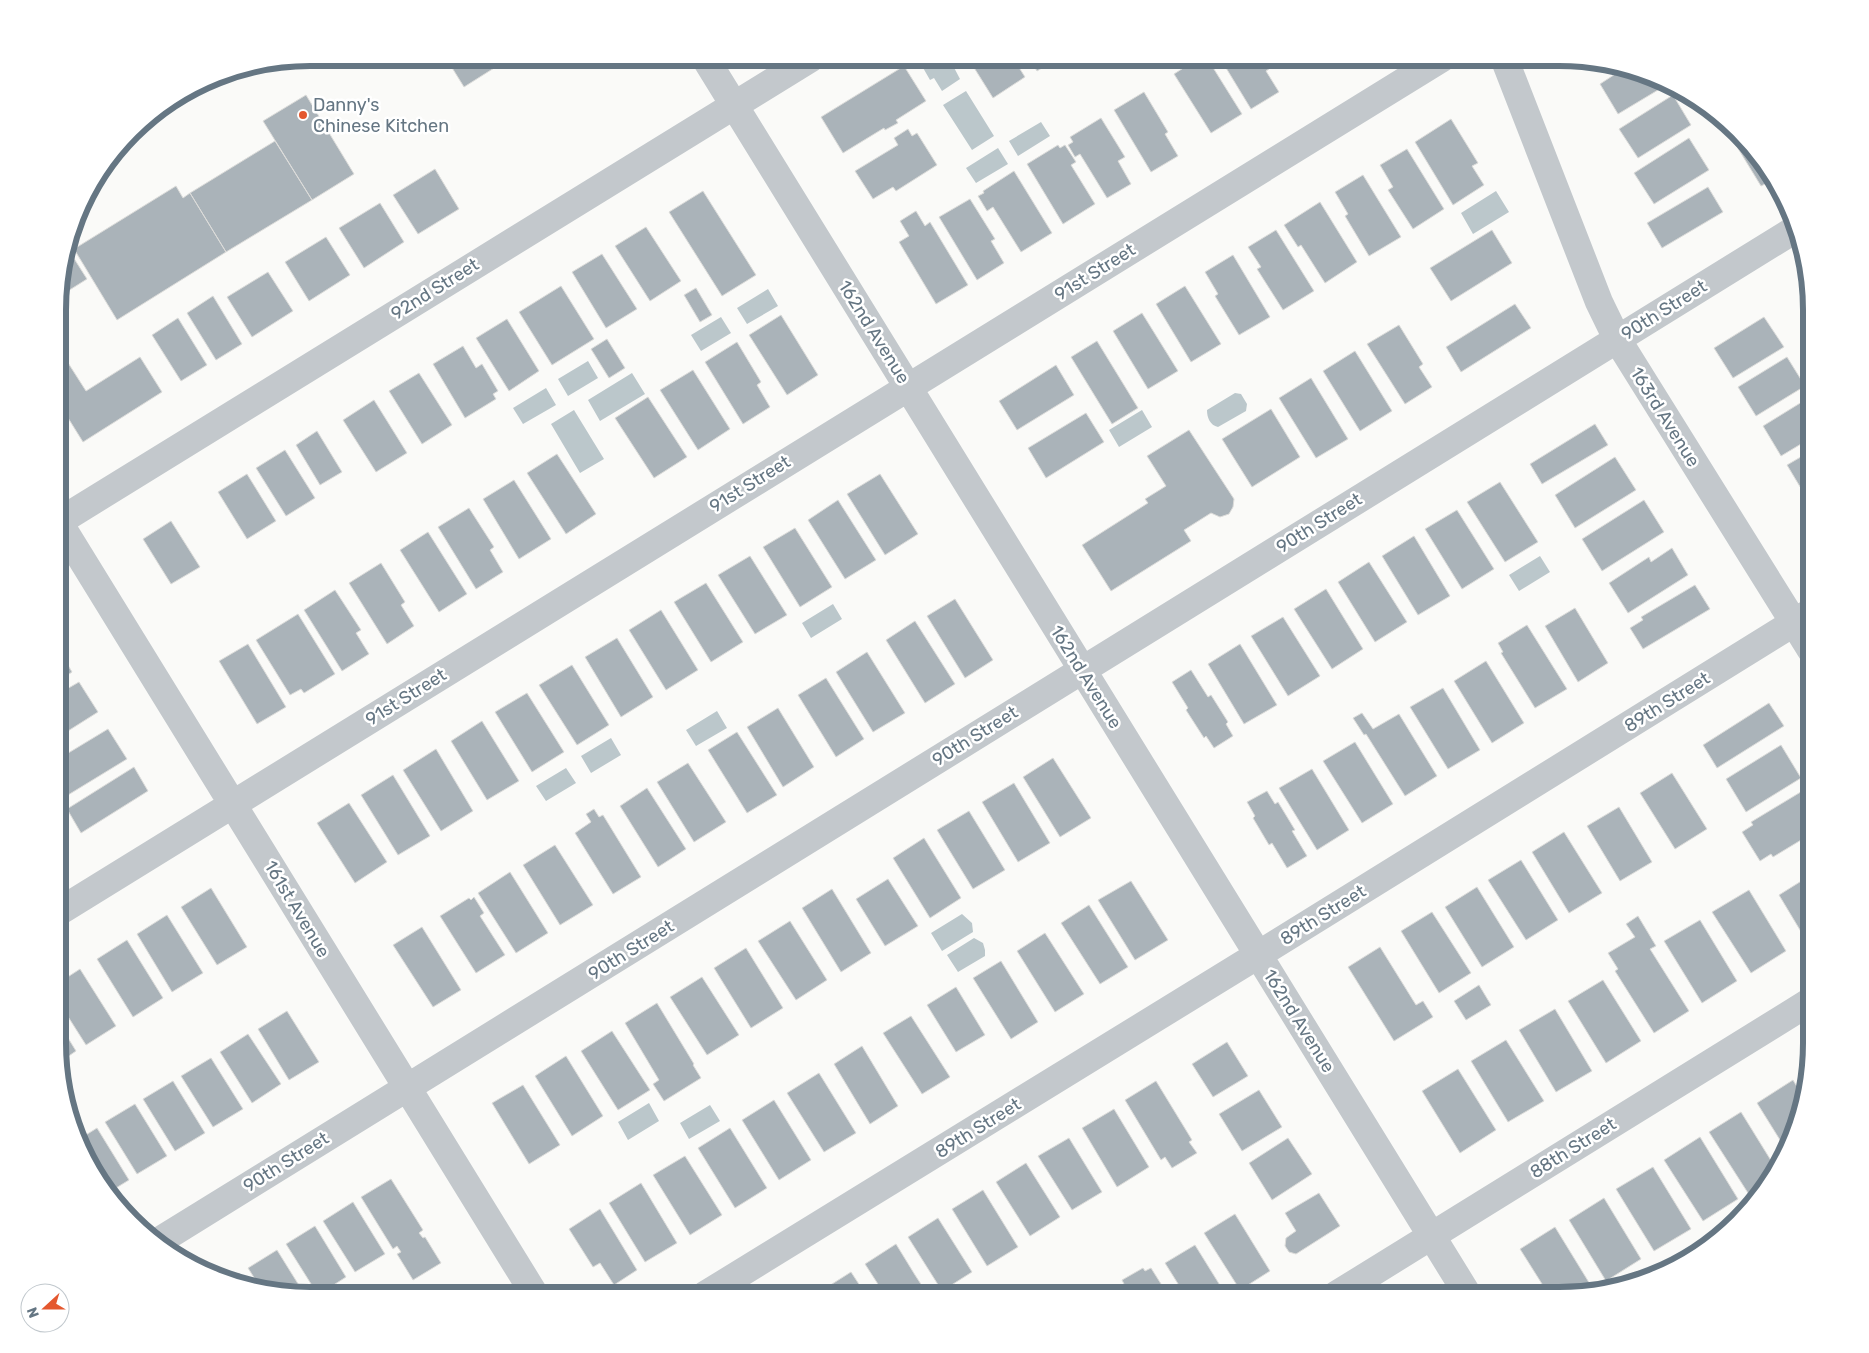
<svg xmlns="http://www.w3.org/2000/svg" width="1869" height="1353" font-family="Rubik,sans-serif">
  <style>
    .water { fill: #bbc7cb }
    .building { fill: #aab3b9; stroke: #dcdcda }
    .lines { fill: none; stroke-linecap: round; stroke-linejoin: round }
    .minor { stroke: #c3c8cc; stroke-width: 28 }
    .poi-dot { fill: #e4572e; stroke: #fff; stroke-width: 2 }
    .labels { text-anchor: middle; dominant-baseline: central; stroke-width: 5; stroke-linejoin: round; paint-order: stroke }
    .poi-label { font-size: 18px; fill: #657683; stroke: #fff; text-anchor: start }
    .street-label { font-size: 18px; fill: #657683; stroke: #fff }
    .rim { fill: none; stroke: #657683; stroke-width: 6 }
  </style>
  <rect width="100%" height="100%" fill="#fafaf8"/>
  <!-- water -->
  <path class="water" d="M920,58H949L960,79L942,91L934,78L930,80L918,59Z
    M966,91L994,136L972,150L943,105Z
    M1041,122L1050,136L1018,156L1009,141Z
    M998,148L1008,164L976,183L966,168Z
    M1496,191L1509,212L1473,234L1461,213Z
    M768,289L778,306L747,324L737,308Z
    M721,317L731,333L701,351L691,335Z
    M588,361L598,378L568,396L558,379Z
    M632,373L645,394L600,421L588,400Z
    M546,388L556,405L523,424L513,408Z
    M1235,393L1241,394L1247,404L1246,411L1218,427C1210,425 1207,418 1207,410Z
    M574,410L604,459L580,473L551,424Z
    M1142,410L1152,427L1119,447L1109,430Z
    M1540,556L1550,572L1519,591L1509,575Z
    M833,604L842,619L811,638L802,623Z
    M717,711L727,728L696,746L686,730Z
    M611,738L621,755L591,773L581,756Z
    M566,768L576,783L546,801L536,786Z
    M962,914L972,923L973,932L942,951L931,933Z
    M974,938L983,943L985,950V956L958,972L947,955Z
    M649,1103L659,1121L628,1140L618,1122Z
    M710,1105L720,1121L689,1139L680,1123Z"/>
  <!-- building -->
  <path class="building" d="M446,58H525L514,65L510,58L464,87Z
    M968,58H1013L1025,77L993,98Z
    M1029,58H1058L1037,71Z
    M1199,58H1207L1242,114L1211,133L1174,74Z
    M1220,58H1263L1269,69L1266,71L1279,92L1251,109Z
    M904,66L926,101L896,120L898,123L885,130L884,128L843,153L821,117Z
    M1623,69L1655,77L1668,84L1618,114L1600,84Z
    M1144,92L1168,132L1165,134L1178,156L1151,172L1114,110Z
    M306,95L354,174L312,200L263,121Z
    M1673,95L1691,125L1638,158L1619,129Z
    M1101,118L1125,157L1118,161L1131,184L1107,198L1080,154L1075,157L1068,145L1073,142L1070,137Z
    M1451,119L1478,163L1472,166L1484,185L1453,205L1415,142Z
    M908,129L912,136L917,133L937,165L896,191L893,187L873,199L855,171L898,145L894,138Z
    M1689,138L1709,170L1654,204L1634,173Z
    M1745,140L1773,180L1761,186L1736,145Z
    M275,141L312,200L226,252L190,193Z
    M1058,145L1060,148L1065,145L1076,162L1071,165L1095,204L1063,224L1027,164Z
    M1407,149L1444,209L1413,229L1388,190L1393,187L1380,165Z
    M435,169L459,209L418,234L393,195Z
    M1014,171L1052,233L1021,252L993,207L987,211L978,196L984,193L983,191Z
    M1363,175L1401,237L1369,256L1345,216L1348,214L1335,192Z
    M176,186L183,198L190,193L226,252L117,320L74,249Z
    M1708,187L1723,212L1662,248L1647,223Z
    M703,191L756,275L722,296L669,212Z
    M970,199L995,239L991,241L1004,263L977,280L939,217Z
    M1320,202L1357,262L1325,283L1301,245L1298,247L1284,225Z
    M380,203L404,242L364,268L339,228Z
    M916,211L925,226L930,222L968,285L936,304L899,242L909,236L900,221Z
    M646,227L681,281L650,301L615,246Z
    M1276,230L1314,291L1283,310L1257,269L1261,267L1248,247Z
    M1492,230L1512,263L1451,301L1430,268Z
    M326,237L350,275L309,301L285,262Z
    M68,249L87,279L60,296V278Z
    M602,254L637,309L606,328L572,272Z
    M1233,255L1270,317L1239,335L1215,296L1218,294L1205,272Z
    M268,272L293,311L252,337L227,297Z
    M561,286L594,339L552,365L519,312Z
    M1185,286L1221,344L1191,362L1156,304Z
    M696,288L712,315L700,322L684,295Z
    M213,296L242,344L216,360L187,313Z
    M1515,304L1531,328L1461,372L1446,347Z
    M1142,313L1178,371L1148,389L1113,331Z
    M781,315L818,375L787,395L749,335Z
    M1764,317L1784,347L1733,378L1714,348Z
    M178,318L207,365L181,381L152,335Z
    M507,319L539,371L509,391L476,338Z
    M1399,325L1423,364L1419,367L1432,387L1405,404L1367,344Z
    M607,339L625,368L609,378L591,349Z
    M1097,341L1138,408L1112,424L1071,357Z
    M737,342L761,382L757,385L770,407L743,424L705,362Z
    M463,346L476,368L482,364L498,391L493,394L496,399L465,418L433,364Z
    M1355,351L1392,411L1360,431L1323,371Z
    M63,355L86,391L140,357L162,392L83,442L60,405V357Z
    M1787,357L1805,386L1756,416L1738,387Z
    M1056,365L1074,395L1017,430L999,401Z
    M693,370L730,429L698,450L660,390Z
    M419,373L452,425L422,444L389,391Z
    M1311,378L1348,439L1316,458L1279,398Z
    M648,397L687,457L654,478L615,418Z
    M1810,397L1811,438L1781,456L1763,426Z
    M374,400L407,453L376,472L343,420Z
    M1271,409L1300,457L1252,487L1222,439Z
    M1086,413L1104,442L1046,478L1028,448Z
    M1595,424L1608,445L1542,484L1530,464Z
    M1189,430L1234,499L1233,507L1229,514L1220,517L1211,513L1184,530L1191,541L1111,591L1082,545L1148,503L1145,499L1166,486L1147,456Z
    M317,431L342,472L320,485L296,445Z
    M285,450L315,498L286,516L256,468Z
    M1811,451V491L1805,495L1787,465Z
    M557,454L596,514L566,534L527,473Z
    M1615,457L1636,490L1575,528L1555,495Z
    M247,474L276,521L247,539L218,492Z
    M880,474L918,534L885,555L847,494Z
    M514,480L551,539L519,559L483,499Z
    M1500,482L1538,542L1505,562L1467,502Z
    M838,500L876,560L845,579L808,520Z
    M1644,500L1664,532L1602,571L1582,539Z
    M469,508L494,547L490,550L503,572L476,589L438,527Z
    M1457,510L1494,569L1462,589L1425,529Z
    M171,521L200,567L171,584L143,539Z
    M795,528L832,587L800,607L763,547Z
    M428,532L467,594L439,612L400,550Z
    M1414,536L1450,596L1418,615L1382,556Z
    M1672,548L1688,575L1628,613L1609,583L1649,557L1651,562Z
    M750,556L787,615L755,634L718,575Z
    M1369,562L1407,622L1375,642L1338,582Z
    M381,563L405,602L401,605L414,626L387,644L349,583Z
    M706,583L743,642L711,662L674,602Z
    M1695,585L1710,609L1643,649L1630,628L1643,620L1641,617Z
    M1326,589L1363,649L1332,669L1294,609Z
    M335,590L361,630L356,633L369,654L342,671L304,610Z
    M955,599L993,660L965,678L927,616Z
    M1575,608L1608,663L1578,682L1545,626Z
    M661,610L698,670L666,690L629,630Z
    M298,614L335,674L304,693L301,689L290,695L256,640Z
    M1283,617L1320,676L1288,696L1251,636Z
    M915,621L955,684L925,703L886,640Z
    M1527,625L1567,689L1535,708L1501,653L1503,652L1498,643Z
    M617,638L653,697L621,717L585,657Z
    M248,644L286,707L257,724L219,661Z
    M1240,644L1277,705L1244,724L1208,664Z
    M60,652L72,672L60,680Z
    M867,652L905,713L873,732L836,672Z
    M1486,661L1524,723L1492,743L1454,681Z
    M572,665L609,725L577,745L539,685Z
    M1191,670L1208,697L1211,695L1228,722L1226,724L1233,736L1214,748L1206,736L1204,738L1186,710L1188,708L1172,682Z
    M826,678L864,739L836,757L798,695Z
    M79,682L98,712L60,736V693Z
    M1443,688L1480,750L1448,769L1410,707Z
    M527,693L564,752L532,772L495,712Z
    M1769,703L1784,726L1717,768L1703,745Z
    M778,708L814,767L783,787L747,727Z
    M1362,713L1373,729L1399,714L1437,776L1405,796L1366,734L1364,735L1353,718Z
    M482,721L519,781L487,800L451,741Z
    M108,729L127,759L68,795L60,781V758Z
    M737,732L777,795L747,813L708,750Z
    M1355,742L1393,804L1362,823L1323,761Z
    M1781,745L1801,778L1746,812L1726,779Z
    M436,749L473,811L441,831L403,770Z
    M1053,758L1091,818L1060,837L1023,777Z
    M688,763L726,822L694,842L657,782Z
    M134,767L148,791L81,833L67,809Z
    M1312,769L1349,830L1317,850L1279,788Z
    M1672,773L1707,829L1675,849L1640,793Z
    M393,775L430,836L398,855L361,795Z
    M1014,783L1050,843L1018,862L982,802Z
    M1809,787L1811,790V834L1773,857L1771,854L1760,861L1742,832L1753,825L1751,822Z
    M647,788L686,849L658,867L620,806Z
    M1267,791L1275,804L1278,802L1295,830L1292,831L1307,856L1287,868L1272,843L1269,845L1253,818L1255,816L1247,802Z
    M349,803L387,862L355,883L317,823Z
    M1619,807L1652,862L1620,881L1587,826Z
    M594,809L599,817L603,815L641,877L613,894L575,833L591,822L586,814Z
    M969,811L1005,870L973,889L937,830Z
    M1564,832L1602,893L1569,913L1532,852Z
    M924,838L961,898L930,918L893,858Z
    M555,845L593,905L560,925L523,865Z
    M1521,860L1558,920L1526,940L1488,880Z
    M510,872L548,933L516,953L478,893Z
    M1811,875V937L1806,940L1779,895Z
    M888,879L918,926L885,946L856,899Z
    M1131,881L1168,940L1135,960L1098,900Z
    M1477,887L1514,947L1482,967L1445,907Z
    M211,888L247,947L217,965L181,907Z
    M832,889L871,953L841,972L802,908Z
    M1749,890L1786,951L1751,973L1712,912Z
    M474,897L484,913L480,916L505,955L476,973L440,916L469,898L471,900Z
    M1089,905L1128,967L1100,984L1061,923Z
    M1432,912L1471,973L1439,993L1401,931Z
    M167,915L203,973L172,992L137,934Z
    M1638,916L1656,946L1650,949L1689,1011L1654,1033L1615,971L1618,969L1608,953L1635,937L1626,924Z
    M1700,920L1737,981L1702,1003L1664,941Z
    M790,921L827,980L796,1000L758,941Z
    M422,927L461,990L433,1007L393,945Z
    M1045,933L1084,994L1055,1012L1017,951Z
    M127,940L163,998L133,1017L97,959Z
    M1380,947L1416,1005L1423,1001L1433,1017L1394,1041L1348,967Z
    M746,948L783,1008L751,1028L714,968Z
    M1001,961L1038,1022L1011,1039L973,978Z
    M80,969L116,1026L86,1045L60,1004V982Z
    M702,977L739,1035L707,1055L670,997Z
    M1603,980L1641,1041L1606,1063L1568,1001Z
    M1479,985L1491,1005L1466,1020L1454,1001Z
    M956,987L985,1035L956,1052L927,1005Z
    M657,1003L694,1064L693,1065L701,1078L664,1101L653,1084L659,1080L625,1023Z
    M1555,1009L1592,1071L1556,1092L1519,1030Z
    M287,1011L319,1062L289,1080L258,1029Z
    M911,1016L950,1077L922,1094L883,1033Z
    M60,1025L76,1051L60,1062Z
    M612,1031L650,1090L618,1110L581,1051Z
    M248,1034L281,1084L252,1103L220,1052Z
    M1506,1040L1544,1101L1508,1122L1471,1061Z
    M1227,1042L1248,1076L1213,1097L1192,1064Z
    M862,1046L898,1106L870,1124L834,1064Z
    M566,1056L603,1116L572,1136L535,1076Z
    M211,1058L243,1109L213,1127L181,1076Z
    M1458,1069L1496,1130L1460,1153L1422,1091Z
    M819,1073L856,1133L824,1152L787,1093Z
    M1793,1080L1803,1097L1798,1124L1785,1148L1757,1103Z
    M173,1081L205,1133L175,1151L143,1099Z
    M1156,1081L1192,1140L1189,1142L1197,1153L1172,1168L1165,1157L1161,1160L1125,1100Z
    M523,1085L560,1145L529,1164L492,1103Z
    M1259,1090L1282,1127L1242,1151L1219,1114Z
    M774,1100L811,1160L779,1180L742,1120Z
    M135,1104L167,1156L137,1174L105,1122Z
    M1114,1109L1149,1167L1117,1187L1082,1128Z
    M1741,1112L1775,1167L1768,1181L1748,1193L1709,1132Z
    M97,1128L129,1180L111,1191L91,1169L81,1138Z
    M730,1128L767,1188L735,1208L698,1148Z
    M1700,1137L1738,1199L1703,1221L1664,1160Z
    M1069,1138L1102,1192L1072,1210L1038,1156Z
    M1288,1138L1312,1174L1272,1200L1249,1163Z
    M685,1156L722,1215L690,1235L653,1175Z
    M1026,1163L1060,1217L1030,1236L996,1182Z
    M1653,1167L1691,1229L1654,1251L1616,1189Z
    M391,1179L423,1230L419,1233L423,1238L425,1237L441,1263L413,1280L397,1254L401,1252L397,1246L393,1249L361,1197Z
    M641,1183L677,1243L645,1262L609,1203Z
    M983,1190L1018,1247L987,1266L952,1209Z
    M1319,1193L1340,1226L1296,1254L1289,1252L1285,1246L1286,1238L1296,1231L1285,1213Z
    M1604,1198L1641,1259L1606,1281L1569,1220Z
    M353,1202L385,1254L355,1272L323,1221Z
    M600,1209L637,1270L614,1285L600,1263L593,1267L569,1229Z
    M1235,1214L1270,1271L1240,1290L1204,1233Z
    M938,1218L972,1272L942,1291L908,1237Z
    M315,1226L346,1277L318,1295L286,1244Z
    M1555,1227L1593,1289L1588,1292L1549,1295L1520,1249Z
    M896,1244L915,1275L928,1295H885L865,1264Z
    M1195,1245L1226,1295H1185L1165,1263Z
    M277,1250L305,1295H294L260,1287L248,1268Z
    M1143,1268L1145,1271L1151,1268L1168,1295H1124L1119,1288L1124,1284L1122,1280Z
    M851,1272L866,1295H824L821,1291Z
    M239,1273L246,1284L228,1280Z"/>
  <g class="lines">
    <!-- minor -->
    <path class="minor" d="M705,58L1468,1295
      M1504,58L1599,302L1617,339L1811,650
      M60,521L811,58
      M60,524L535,1295
      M60,911L1442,58
      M156,1243L1794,230
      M705,1295L1258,955L1811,612
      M1336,1295L1811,1001"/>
  </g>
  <!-- markers -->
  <circle class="poi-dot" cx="303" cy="115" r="5"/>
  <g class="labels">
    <!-- poi labels -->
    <g class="poi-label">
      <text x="313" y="105">Danny's<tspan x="313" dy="21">Chinese Kitchen</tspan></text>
    </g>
    <!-- street labels -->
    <g class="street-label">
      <text transform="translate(1095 272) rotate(-32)">91st Street</text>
      <text transform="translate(435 289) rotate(-32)">92nd Street</text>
      <text transform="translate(1664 310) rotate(-32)">90th Street</text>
      <text transform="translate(874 332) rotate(58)">162nd Avenue</text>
      <text transform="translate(1665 417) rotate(58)">163rd Avenue</text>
      <text transform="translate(750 484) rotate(-32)">91st Street</text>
      <text transform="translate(1319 523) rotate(-32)">90th Street</text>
      <text transform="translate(1086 677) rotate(58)">162nd Avenue</text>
      <text transform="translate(406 697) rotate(-32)">91st Street</text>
      <text transform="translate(1667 702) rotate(-32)">89th Street</text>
      <text transform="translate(975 736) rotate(-32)">90th Street</text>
      <text transform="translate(297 909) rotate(59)">161st Avenue</text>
      <text transform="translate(1323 915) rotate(-32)">89th Street</text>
      <text transform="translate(631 950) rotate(-32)">90th Street</text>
      <text transform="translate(1299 1021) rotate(58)">162nd Avenue</text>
      <text transform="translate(978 1128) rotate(-32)">89th Street</text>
      <text transform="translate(1573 1148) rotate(-32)">88th Street</text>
      <text transform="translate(286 1162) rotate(-32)">90th Street</text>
    </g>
  </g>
  <!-- crop -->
  <path d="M0 0H1869V1353H0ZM310 66H1559A244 244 0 0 1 1803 310V1043A244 244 0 0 1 1559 1287H310A244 244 0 0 1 66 1043V310A244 244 0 0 1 310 66Z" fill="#fff" fill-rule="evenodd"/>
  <path class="rim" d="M310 66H1559A244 244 0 0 1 1803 310V1043A244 244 0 0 1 1559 1287H310A244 244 0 0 1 66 1043V310A244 244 0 0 1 310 66Z"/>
  <!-- north arrow -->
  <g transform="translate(45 1308) rotate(249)"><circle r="24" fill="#ffffff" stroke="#c1c8cd"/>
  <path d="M0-4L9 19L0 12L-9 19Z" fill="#e4572e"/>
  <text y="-8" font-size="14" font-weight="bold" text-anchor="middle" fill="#657683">N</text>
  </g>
</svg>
